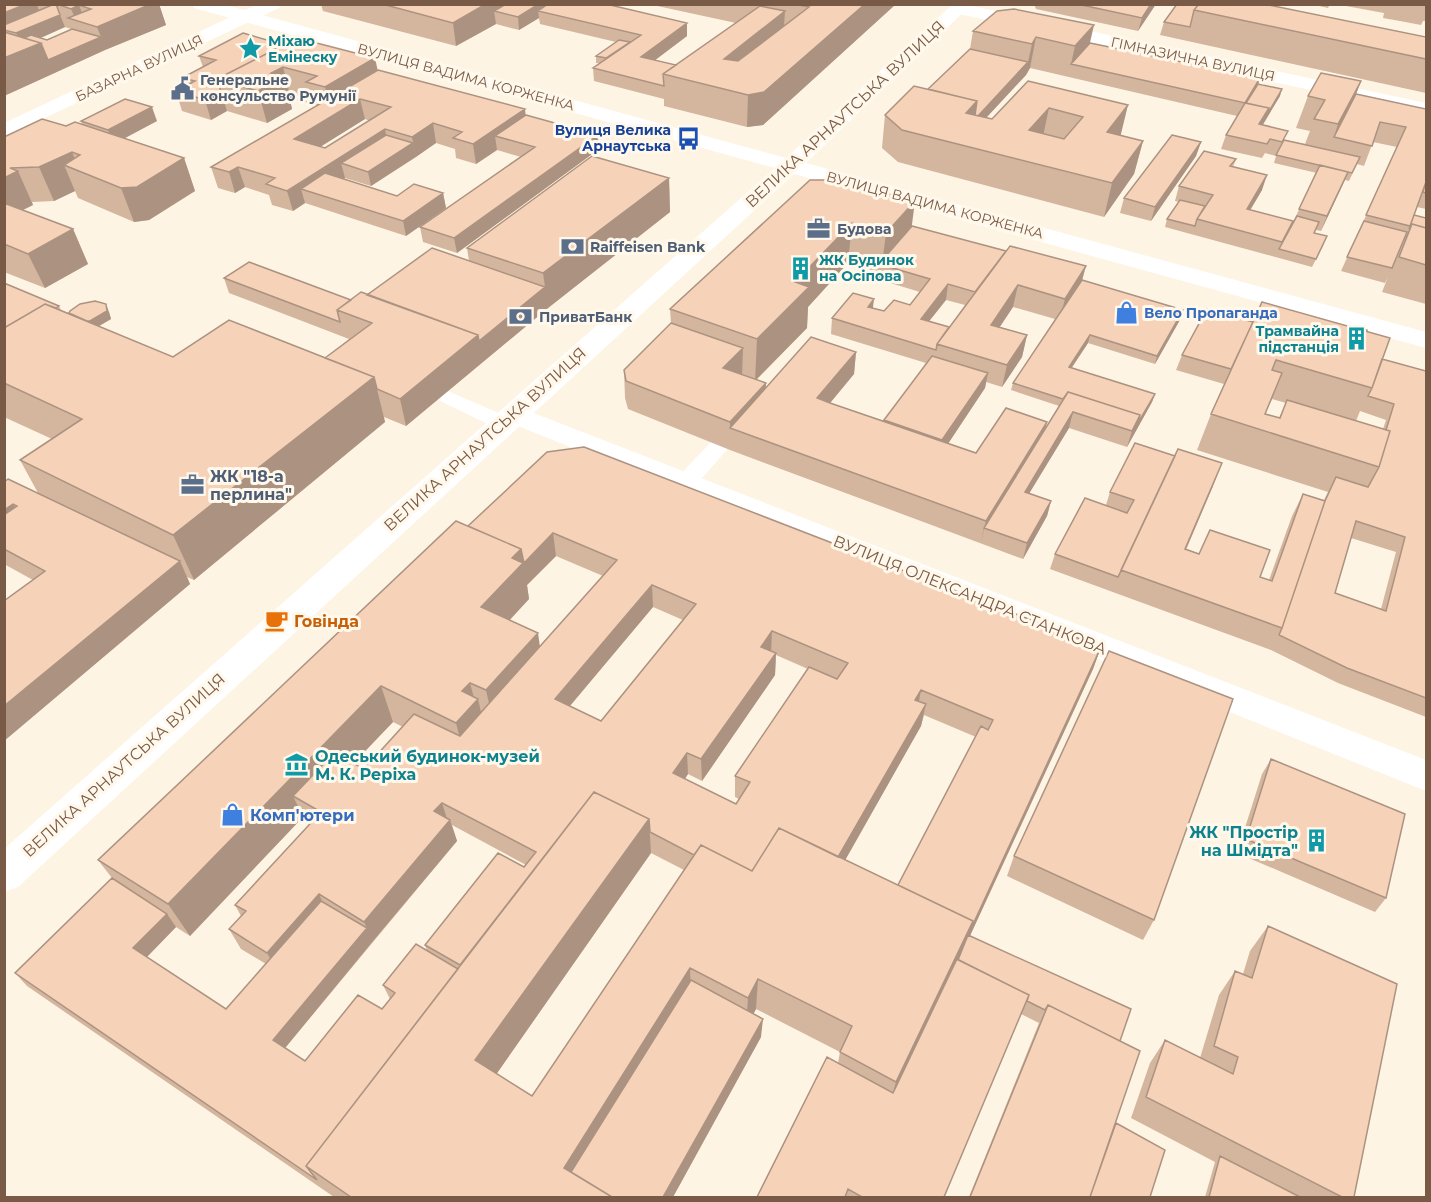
<svg xmlns="http://www.w3.org/2000/svg" width="1431" height="1202" font-family="Montserrat,sans-serif">
  <style>
    .lines { fill: none; stroke-linecap: round; stroke-linejoin: round }
    .service { fill: #fff; fill-rule: evenodd }
    .minor { fill: #fff; fill-rule: evenodd }
    .tertiary { fill: #fff; fill-rule: evenodd }
    .secondary { fill: #fff; fill-rule: evenodd }
    .wall { fill: #d4b59e; fill-rule: evenodd }
    .shaded-wall { fill: #ac9381 }
    .building { fill: #f6d2b8; stroke: #ac9381; stroke-width: 1.5; fill-rule: evenodd }
    .labels { text-anchor: middle; dominant-baseline: central; stroke-width: 6; stroke-linejoin: round; paint-order: stroke }
    .far-culture-label { font-size: 14px; font-weight: bold; fill: #0d838f; stroke: #fff8eb; text-anchor: start }
    .far-street-label { font-size: 14px; fill: #795a46; stroke: #fff8eb }
    .far-service-label { font-size: 14px; font-weight: bold; fill: #4e5e75; stroke: #fff8eb; text-anchor: start }
    .far-transit-label { font-size: 14px; font-weight: bold; fill: #164399; stroke: #fff8eb; text-anchor: end }
    .far-shop-label { font-size: 14px; font-weight: bold; fill: #366cbe; stroke: #fff8eb; text-anchor: start }
    .street-label { font-size: 16px; fill: #795a46; stroke: #fff8eb }
    .service-label { font-size: 16px; font-weight: bold; fill: #4e5e75; stroke: #fff8eb; text-anchor: start }
    .food-label { font-size: 16px; font-weight: bold; fill: #c56008; stroke: #fff8eb; text-anchor: start }
    .culture-label { font-size: 16px; font-weight: bold; fill: #0d838f; stroke: #fff8eb; text-anchor: start }
    .shop-label { font-size: 16px; font-weight: bold; fill: #366cbe; stroke: #fff8eb; text-anchor: start }
  </style>
  <rect width="100%" height="100%" fill="#fef4e3"/>
  <g class="lines">
    <!-- service -->
    <path class="service" d="M443,389L510,418L513,423L510,428L503,430L496,428L436,399L433,395L436,391Z
      M719,439L726,441L730,446L726,451L694,487L686,489L678,487L675,482L678,477L712,441Z"/>
    <!-- minor -->
    <path class="minor" d="M258,4H281L279,8L4,137V123Z
      M963,4L1426,103V115L959,14L953,13L950,9L953,5Z"/>
    <!-- tertiary -->
    <path class="tertiary" d="M513,405L1426,760V791L503,420L499,414L503,408Z"/>
    <!-- secondary -->
    <path class="secondary" d="M192,4H222L786,158L953,4H972L806,163L1426,332V348L794,174L18,887L4,892V849L775,168L194,8Z"/>
  </g>
  <!-- wall -->
  <path class="wall" d="M4,4H159L166,25L105,50L4,96ZM65,27L71,29L47,40L41,38Z
    M321,4H606L687,36L655,60L676,65L736,23L648,4H896L763,125L747,127L664,106V99L594,81L593,68L599,63H596V56L616,42L540,24L539,18L519,30L496,24L456,46L323,11Z
    M1034,4H1156L1138,31L1036,9Z
    M1177,4L1426,37V93L1160,35L1164,22Z
    M1311,4H1330L1328,8Z
    M1335,4H1426V21H1423L1421,25L1400,21L1383,18L1384,13Z
    M973,31L1090,43L1260,78L1258,84L1280,96L1262,125L1285,140L1305,144L1310,131L1296,128L1308,96L1361,81L1356,94L1426,109V209L1417,207L1414,215L1426,218V304L1382,292L1388,277L1385,283L1341,271L1397,147L1373,142L1364,166L1357,164L1349,181L1345,180L1321,231L1316,230L1314,233L1324,244L1312,267L1165,227L1167,219L1179,202L1175,201L1179,186L1236,159L1233,167L1262,190L1250,210L1291,226L1317,173L1274,163L1276,156L1265,153L1262,158L1221,149L1226,135L1237,116L1030,68L1026,75L986,118L992,119L1028,81L1120,135L1143,141L1134,174L1104,217L898,162L882,148L885,115L928,89L970,49Z
    M199,56L378,70L526,115L599,149L457,253L423,242L420,227L521,157L497,150L476,164L456,158L455,149L436,143L371,186L345,178L343,179L397,196L443,193L446,208L406,236L305,203L293,211L272,205L269,195L245,187L235,193L218,188L211,167L313,108L312,104L291,99L290,100L292,109L267,123L227,111L211,120L182,111L176,91L185,87L182,78L203,67ZM365,119L370,121L325,148L320,147Z
    M81,121H157L124,138L184,158L195,191L149,220L134,222L78,198L75,191L54,201L32,202L33,205L23,210L73,229L88,264L45,288L4,272V137L82,125Z
    M1201,142L1196,156L1151,221L1120,213L1124,198Z
    M669,178L670,212L548,308L406,426L384,417L385,422L194,580L187,577L190,584L4,741V601L33,580L4,564V482L38,493L20,460L52,439L4,417V283L59,306L61,310L69,313L109,312L111,319L99,326L173,357L325,358L349,339L229,293L224,278L351,300L469,261L467,248Z
    M810,180L912,226L1082,280L1181,318L1155,364L1088,343L1071,368L1155,394L1152,402L1127,447L1069,428L1029,493L1051,501L1047,516L1023,559L730,450L628,409L625,398L624,370L671,323L670,309ZM848,263L878,272L877,279L920,292L910,305L884,311L873,308L832,318L831,334L926,363L884,421L830,403L854,374L856,352L766,388L757,379L807,328L808,307ZM946,300L965,305L949,327L929,321ZM1013,307L1055,319L1013,383L1011,390L1059,406L1046,427L976,453L948,443L985,388L986,382L1002,387L1022,357L1027,335L1000,327Z
    M1253,322L1367,331L1382,359L1426,371V717L1338,683L1271,650L1050,569L1055,554L1106,505L1110,492L1213,486L1186,550L1269,580L1292,516L1303,494L1324,500L1328,492L1197,450L1211,414L1224,384L1176,370L1182,355ZM1272,399L1286,403L1279,418L1265,414ZM1360,411L1386,420L1383,429L1356,421ZM1351,538L1396,552L1381,609L1335,593Z
    M547,452L1101,647L1093,669L970,936L1120,1041L1116,1123L1150,1197H969L1039,1023L1021,1014L944,1197H757L838,1063L840,1052L756,1009L753,1014L761,1037L673,1197H334L27,986L15,973L112,878L98,860L468,526ZM556,556L603,576L540,646L510,620L529,599L527,585ZM653,607L683,620L601,721L570,706ZM776,655L808,669L735,776V797L739,799L736,804L685,779L688,774L702,781L775,675ZM924,715L976,737L898,885L845,860L921,726ZM393,722L403,727L364,769L353,763ZM303,817L311,822L235,905L241,916L229,929L241,949L266,964L226,1009L147,957L176,927L190,936ZM452,825L526,865L425,945L427,951L383,985L390,999L382,1009L305,1061L285,1048L457,841ZM651,853L684,870L532,1096L496,1074Z
    M1271,759L1386,898L1375,912L1237,853L1262,774Z
    M1014,856L1154,920L1143,940L1007,876Z
    M1268,926L1354,1197H1205L1215,1162L1131,1118L1150,1063L1165,1040L1200,1058L1219,995L1235,971L1243,974L1250,951Z"/>
  <!-- shaded-wall -->
  <path class="shaded-wall" d="M26,4H37L40,14L4,28V13Z
    M151,4H159L166,25L105,50L4,96V58L41,43L101,37L97,27Z
    M486,4H531L494,11L496,24L456,46L453,23Z
    M539,4H562L538,11L539,18L519,30L518,17Z
    M865,4H896L763,125L747,127L748,95Z
    M1151,4H1156L1138,31L1142,18Z
    M79,5L86,24L76,20L71,9Z
    M785,11L783,41L724,90V59Z
    M60,15L65,27L22,46L16,33Z
    M687,23V36L642,70L641,57Z
    M1094,25L1087,56L1071,64L1075,46Z
    M1036,37L1030,68L1026,75L972,133L966,113L977,101L1028,62L1032,44Z
    M375,58L382,90L360,99L365,119L299,160L294,139L332,116L325,87Z
    M283,67L291,99L290,100L292,109L267,123L258,91L235,84Z
    M1260,78L1256,91L1243,109L1245,103Z
    M1361,81L1349,113L1334,137L1338,124Z
    M1282,89L1280,96L1255,138L1259,124L1269,108Z
    M221,92L227,111L211,120L205,100Z
    M1128,105L1120,138L1107,132Z
    M152,107L157,121L114,144L108,130Z
    M1049,108L1042,141L1029,130Z
    M525,109L527,129L495,136L497,150L476,164L473,144Z
    M433,123L436,143L416,157L412,137Z
    M385,129L389,149L341,163L345,178L319,195L301,189L305,203L293,211L287,191Z
    M598,135L599,149L457,253L454,238Z
    M1143,141L1134,174L1104,217L1112,183Z
    M1201,142L1196,156L1151,221L1155,207Z
    M413,143L416,157L371,186L368,172Z
    M72,152L80,172L64,165L75,191L54,201L39,167Z
    M184,158L195,191L149,220L134,222L121,188Z
    M238,167L245,187L235,193L229,172Z
    M18,171L33,205L4,219V178Z
    M1348,172L1342,186L1321,231L1327,216Z
    M1267,175L1262,190L1242,224L1247,209Z
    M669,178L670,212L548,308L406,426L400,399L478,335L545,287L543,273Z
    M443,193L446,208L406,236L403,221Z
    M915,201L910,240L882,265L886,233Z
    M852,223L848,263L808,307L807,328L755,381L757,339L795,282Z
    M73,229L88,264L45,288L28,254Z
    M1086,266L1080,288L1059,321L1065,299Z
    M948,284L946,300L919,334L921,319Z
    M1018,285L1013,307L986,347L991,325Z
    M874,299L872,315L868,307Z
    M106,304L109,312L111,319L94,329L90,321Z
    M1183,310L1181,318L1155,364L1157,356Z
    M1027,335L1022,357L1002,387L1007,365Z
    M1090,335L1088,343L1067,375L1069,367Z
    M743,348L742,376L723,368Z
    M856,352L854,374L816,420L817,398Z
    M988,373L985,388L940,456L942,440Z
    M374,377L385,422L194,580L173,535Z
    M766,383L765,410L730,428V422Z
    M1155,394L1152,402L1127,447L1132,431L1140,415Z
    M1073,412L1069,428L1021,507L1025,492Z
    M1047,422L1042,444L984,528L981,543L986,521Z
    M1222,463L1213,486L1176,572L1185,549Z
    M1051,501L1047,516L1023,559L1027,543Z
    M13,504L26,526L4,529V510Z
    M553,533L556,556L527,585L529,599L488,643L481,607L512,558L521,549Z
    M180,561L190,584L4,741V706Z
    M652,585L653,607L558,720L555,699Z
    M772,631L771,653L761,647Z
    M538,633L543,668L494,726L486,690Z
    M1101,647L1093,669L956,966L888,1110L896,1082Z
    M776,653L775,675L702,781L701,759Z
    M470,683L475,702L478,699L486,734L465,758L456,723L462,691Z
    M381,686L393,722L312,807L293,796L303,817L190,936L168,904Z
    M921,690L917,712L915,700Z
    M926,704L921,726L830,887L832,867Z
    M687,753L688,774L674,795L673,773Z
    M442,803L448,822L450,820L457,841L373,941L364,922L434,811Z
    M649,819L651,853L486,1089L475,1060Z
    M319,894L328,915L278,972L267,953Z
    M167,914L176,927L143,961L133,948Z
    M367,928L373,941L281,1053L273,1040Z
    M690,968L691,999L567,1178L564,1168Z
    M758,979L756,1009L746,1028L748,998Z
    M763,1019L761,1037L673,1197H663Z"/>
  <!-- building -->
  <path class="building" d="M4,4H26L4,13Z
    M49,4H56L60,15L16,33L4,30V25L52,5Z
    M57,4H151L97,27L68,18L91,9L79,5L71,9Z
    M382,4H486L453,23Z
    M506,4H539L518,17L494,11Z
    M548,4H606L687,23L641,57L676,65L663,74L664,86L593,68L641,35L538,11Z
    M794,4H865L764,92L748,95L663,74L760,6L785,11L724,59L738,61L809,7Z
    M1077,4H1151L1142,18Z
    M1177,4H1199L1194,10L1190,27L1164,22Z
    M1199,4H1264L1426,37V59L1194,10Z
    M1014,9L1094,25L1075,46L1036,37L1032,44L973,31L997,11Z
    M72,29L101,37L48,60L41,43L24,38L31,35L47,40Z
    M4,32L41,43L4,58Z
    M243,33L284,45L217,79L221,92L205,100L176,91L195,81L182,78L216,60L199,56Z
    M297,38L375,58L325,87L306,82L317,76L283,67L271,73L284,77L258,91L217,79Z
    M619,40L630,42L606,58L596,56Z
    M1090,43L1260,78L1245,103L1071,64Z
    M970,49L1028,62L978,116L975,115L977,101L928,89Z
    M378,70L525,109L473,144L453,138L462,132L433,123L412,137L385,129L287,191L266,184L275,178L238,167L229,172L211,167ZM360,99L391,107L325,148L294,139Z
    M1321,73L1361,81L1338,124L1314,119L1325,100L1308,96Z
    M1028,81L1128,105L1107,132L1143,141L1112,183L902,130L885,115L914,86L977,101L966,113L992,119ZM1049,108L1083,117L1064,139L1029,130Z
    M1258,84L1282,89L1267,115L1269,108L1246,103Z
    M1356,94L1426,109V182L1410,226L1366,215L1406,127L1380,122L1372,146L1334,137Z
    M125,99L152,107L108,130L81,121Z
    M1245,103L1269,108L1259,124L1288,131L1282,142L1270,139L1267,144L1226,135Z
    M526,115L598,135L454,238L420,227L535,147L495,136Z
    M42,119L66,126L75,122L184,158L137,187L121,188L64,165L80,155L72,152L39,167L10,168L18,171L4,178V137Z
    M386,135L413,143L368,172L341,163Z
    M1172,135L1201,142L1155,207L1124,198Z
    M1284,140L1360,157L1352,173L1276,155Z
    M1204,151L1236,159L1230,166L1267,175L1247,209L1293,221L1282,242L1197,219L1213,195L1179,186Z
    M592,156L669,178L543,273L467,248Z
    M1320,165L1348,172L1327,216L1299,209Z
    M325,173L397,196L414,184L443,193L403,221L301,189Z
    M810,180H836L915,201L886,233L852,223L795,282L809,287L757,339L670,309Z
    M1426,182V193L1423,192Z
    M1180,200L1205,206L1197,219L1195,226L1167,219Z
    M4,203L73,229L28,254L4,244Z
    M1414,215L1426,218V228L1412,224L1409,229Z
    M1297,216L1319,222L1314,233L1327,236L1316,259L1279,249Z
    M1364,221L1407,232L1392,268L1347,257Z
    M1412,224L1426,228V265L1399,257Z
    M912,226L1006,251L975,292L948,284L921,319L949,327L937,344L936,350L832,318L853,293L874,299L868,307L884,311L894,300L910,305L930,279L879,264Z
    M1010,246L1086,266L1065,299L1018,285L991,325L1027,335L1007,365L937,344Z
    M432,248L545,287L479,341L478,335L367,295Z
    M249,262L351,300L337,310L340,322L224,278Z
    M1082,280L1183,310L1157,356L1090,335L1069,367L1155,394L1138,423L1140,415L1068,392L1063,399L1013,383Z
    M4,283L59,306L56,308L45,304L4,328Z
    M361,292L478,335L400,399L377,389L374,377L325,358L372,323L337,310Z
    M95,301L106,304L107,311L90,321H87L69,313L70,311L80,304Z
    M1262,302L1390,338L1372,388L1276,360L1272,370L1282,373L1265,414L1280,418L1287,400L1390,431L1379,467L1211,414Z
    M45,304L173,357L229,320L374,377L173,535L20,460L82,419L4,383V328Z
    M1207,309L1253,322L1231,369L1182,355Z
    M671,323L743,348L723,368L766,383L730,422L626,381L624,370Z
    M1357,327L1367,330V331L1356,328Z
    M811,337L856,352L817,398L830,403L976,453L1006,408L1047,422L986,521L730,428Z
    M932,356L988,373L942,440L884,420Z
    M1382,359L1426,371V698L1347,668L1279,635L1282,628L1325,501L1336,477L1368,487L1379,467L1390,431L1386,430L1394,404L1368,396L1372,388ZM1356,521L1405,537L1386,611L1335,593Z
    M1068,392L1140,415L1132,431L1073,412L1025,492L1051,501L1027,543L984,528Z
    M1135,443L1175,456L1118,577L1055,554L1085,498L1127,513L1134,500L1110,492Z
    M584,447L1101,647L969,933L973,921L898,885L981,726L988,730L993,720L921,690L915,700L926,704L838,857L779,828L752,871L701,845L694,855L650,832L649,819L594,792L460,965L425,945L498,853L524,867L536,852L442,803L434,811L450,820L364,922L319,894L267,953L229,929L246,911L235,905L321,812L293,796L334,753L364,769L414,714L460,736L617,560L553,533L524,563L521,549L468,526L547,452ZM652,585L696,604L601,721L555,699ZM772,631L848,663L837,679L809,667L735,776L750,782L736,804L673,773L687,753L701,759L776,653L761,647Z
    M1178,449L1222,463L1185,549L1199,554L1210,530L1270,550L1260,577L1272,581L1303,494L1325,501L1282,628L1121,570Z
    M8,479L180,561L4,706V601L45,571L4,549V515L17,506L13,504L4,510V482Z
    M456,521L521,549L512,558L523,563L481,607L538,633L486,690L470,683L462,691L478,699L456,723L381,686L168,904L98,860Z
    M1109,651L1233,699L1154,920L1014,856Z
    M1271,759L1405,814L1386,898L1246,839Z
    M594,792L649,819L475,1060L532,1096L701,845L752,871L779,828L973,921L896,1082L840,1052L852,1026L758,979L748,998L690,968L564,1168L612,1197H351L306,1166Z
    M112,878L167,914L133,948L226,1009L321,901L367,928L273,1040L305,1061L358,995L382,1009L395,993L383,985L416,944L458,969L306,1166L317,1180L15,973Z
    M1268,926L1397,984L1354,1197H1342L1146,1097L1165,1040L1233,1074L1238,1057L1214,1046L1235,971L1252,978Z
    M968,935L1131,1009L1120,1041L1048,1005L1045,1010L1027,1001L1029,995L958,960Z
    M957,959L1029,995L944,1197H862L848,1189L845,1197H757L827,1057L893,1093Z
    M691,980L763,1019L663,1197H612L571,1172Z
    M1048,1005L1140,1051L1090,1197H970Z
    M1116,1123L1165,1150L1150,1197H1090Z
    M1220,1156L1300,1197H1209Z"/>
  <!-- icons -->
  <defs>
    <symbol id="sight-bare" viewBox="-9 -9 18 18"><path d="M0-6L1.8-2.2L6-1.7L2.9 1.2L3.7 5.4L0 3.3L-3.7 5.4L-2.9 1.2L-6-1.7L-1.8-2.2Z" fill="#0f9aa8" stroke="#fff8eb" stroke-width="2.5" paint-order="stroke"/></symbol>
    <symbol id="civic-bare" viewBox="-9 -9 18 18"><path d="M-.6-6.5H3V-4.5H.6V-3L4-1V1h2V6H-6V1h2V-1L-.6-3ZM-1.2 2.5V6h2.4V2.5Z" fill="#5c6f8a" stroke="#fff8eb" stroke-width="2.5" paint-order="stroke"/></symbol>
    <symbol id="bus-bare" viewBox="-9 -9 18 18"><path d="M-5-6H5V4H4V6H2V4H-2V6H-4V4H-5ZM-3.5-4V0h7V-4ZM-3.5 1.2v1.5H-2V1.2ZM2 1.2v1.5H3.5V1.2Z" fill="#1a4fb4" stroke="#fff8eb" stroke-width="2.5" paint-order="stroke"/></symbol>
    <symbol id="office-bare" viewBox="-9 -9 18 18"><path d="M-6-3h4V-5.5h4V-3h4V5H-6ZM-1-4.5V-3h2v-1.5ZM-6 0V1H6V0Z" fill="#5c6f8a" stroke="#fff8eb" stroke-width="2.5" paint-order="stroke"/></symbol>
    <symbol id="bank-bare" viewBox="-9 -9 18 18"><path d="M-6-4H6V4H-6ZM0-2.3a2.3 2.3 0 1 0 0 4.6a2.3 2.3 0 1 0 0-4.6Z" fill="#5c6f8a" stroke="#fff8eb" stroke-width="2.5" paint-order="stroke"/></symbol>
    <symbol id="building-bare" viewBox="-9 -9 18 18"><path d="M-4-6H4V6H1V3H-1V6H-4ZM-2.5-4.3h1.7v1.8h-1.7ZM.8-4.3h1.7v1.8H.8ZM-2.5-1h1.7V.8h-1.7ZM.8-1h1.7V.8H.8Z" fill="#0f9aa8" stroke="#fff8eb" stroke-width="2.5" paint-order="stroke"/></symbol>
    <symbol id="shop-bare" viewBox="-9 -9 18 18"><path d="M-5-2.5h2.3a2.7 3.5 0 0 1 5.4 0H5L5.5 6h-11ZM-1.5-2.5h3a1.5 2.3 0 0 0-3 0Z" fill="#3f7fe0" stroke="#fff8eb" stroke-width="2.5" paint-order="stroke"/></symbol>
    <symbol id="cafe-bare" viewBox="-9 -9 18 18"><path d="M-5.5-4.5H6V0H3Q3 3.5 0 3.5H-2.5Q-5.5 3.5-5.5 0ZM3-3.2v2h1.7v-2ZM-6 4.5H4V6H-6Z" fill="#e8710a" stroke="#fff8eb" stroke-width="2.5" paint-order="stroke"/></symbol>
    <symbol id="museum-bare" viewBox="-9 -9 18 18"><path d="M0-6L6-3V-2H-6V-3ZM-5-1h2V3h-2ZM-1-1h2V3h-2ZM3-1h2V3H3ZM-6 4H6V6H-6Z" fill="#0f9aa8" stroke="#fff8eb" stroke-width="2.5" paint-order="stroke"/></symbol>
  </defs>
  <g fill-rule="evenodd">
    <use href="#sight-bare" x="234" y="32" width="33" height="33"/>
    <use href="#civic-bare" x="166" y="72" width="33" height="33"/>
    <use href="#bus-bare" x="672" y="122" width="33" height="33"/>
    <use href="#office-bare" x="802" y="212" width="33" height="33"/>
    <use href="#bank-bare" x="556" y="230" width="33" height="33"/>
    <use href="#building-bare" x="784" y="252" width="33" height="33"/>
    <use href="#shop-bare" x="1110" y="296" width="33" height="33"/>
    <use href="#bank-bare" x="504" y="300" width="33" height="33"/>
    <use href="#building-bare" x="1340" y="322" width="33" height="33"/>
    <use href="#office-bare" x="176" y="468" width="33" height="33"/>
    <use href="#cafe-bare" x="260" y="604" width="33" height="33"/>
    <use href="#museum-bare" x="280" y="748" width="33" height="33"/>
    <use href="#shop-bare" x="216" y="798" width="33" height="33"/>
    <use href="#building-bare" x="1300" y="824" width="33" height="33"/>
  </g>
  <g class="labels">
    <!-- far-culture labels -->
    <g class="far-culture-label">
      <text x="268" y="41">Міхаю<tspan x="268" dy="16">Емінеску</tspan></text>
      <text x="819" y="260">ЖК Будинок<tspan x="819" dy="16">на Осіпова</tspan></text>
      <text x="1339" y="331" text-anchor="end">Трамвайна<tspan x="1339" dy="16">підстанція</tspan></text>
    </g>
    <!-- far-street labels -->
    <g class="far-street-label">
      <text transform="translate(1193 59) rotate(12)">ГІМНАЗИЧНА ВУЛИЦЯ</text>
      <text transform="translate(139 68) rotate(-25)">БАЗАРНА ВУЛИЦЯ</text>
      <text transform="translate(466 77) rotate(15)">ВУЛИЦЯ ВАДИМА КОРЖЕНКА</text>
      <text transform="translate(935 205) rotate(15)">ВУЛИЦЯ ВАДИМА КОРЖЕНКА</text>
    </g>
    <!-- far-service labels -->
    <g class="far-service-label">
      <text x="200" y="80">Генеральне<tspan x="200" dy="16">консульство Румунії</tspan></text>
      <text x="837" y="229">Будова</text>
      <text x="590" y="247">Raiffeisen Bank</text>
      <text x="539" y="317">ПриватБанк</text>
    </g>
    <!-- far-transit labels -->
    <g class="far-transit-label">
      <text x="671" y="130">Вулиця Велика<tspan x="671" dy="16">Арнаутська</tspan></text>
    </g>
    <!-- far-shop labels -->
    <g class="far-shop-label">
      <text x="1144" y="313">Вело Пропаганда</text>
    </g>
    <!-- street labels -->
    <g class="street-label">
      <text transform="translate(845 114) rotate(-43)">ВЕЛИКА АРНАУТСЬКА ВУЛИЦЯ</text>
      <text transform="translate(485 439) rotate(-42)">ВЕЛИКА АРНАУТСЬКА ВУЛИЦЯ</text>
      <text transform="translate(970 595) rotate(22)">ВУЛИЦЯ ОЛЕКСАНДРА СТАНКОВА</text>
      <text transform="translate(124 765) rotate(-42)">ВЕЛИКА АРНАУТСЬКА ВУЛИЦЯ</text>
    </g>
    <!-- service labels -->
    <g class="service-label">
      <text x="210" y="476">ЖК "18-а<tspan x="210" dy="18">перлина"</tspan></text>
    </g>
    <!-- food labels -->
    <g class="food-label">
      <text x="294" y="621">Говінда</text>
    </g>
    <!-- culture labels -->
    <g class="culture-label">
      <text x="315" y="756">Одеський будинок-музей<tspan x="315" dy="18">М. К. Реріха</tspan></text>
      <text x="1298" y="832" text-anchor="end">ЖК "Простір<tspan x="1298" dy="18">на Шмідта"</tspan></text>
    </g>
    <!-- shop labels -->
    <g class="shop-label">
      <text x="250" y="815">Комп'ютери</text>
    </g>
  </g>
  <!-- border -->
  <rect width="1431" height="1202" fill="none" stroke="#795a46" stroke-width="12"/>
</svg>
